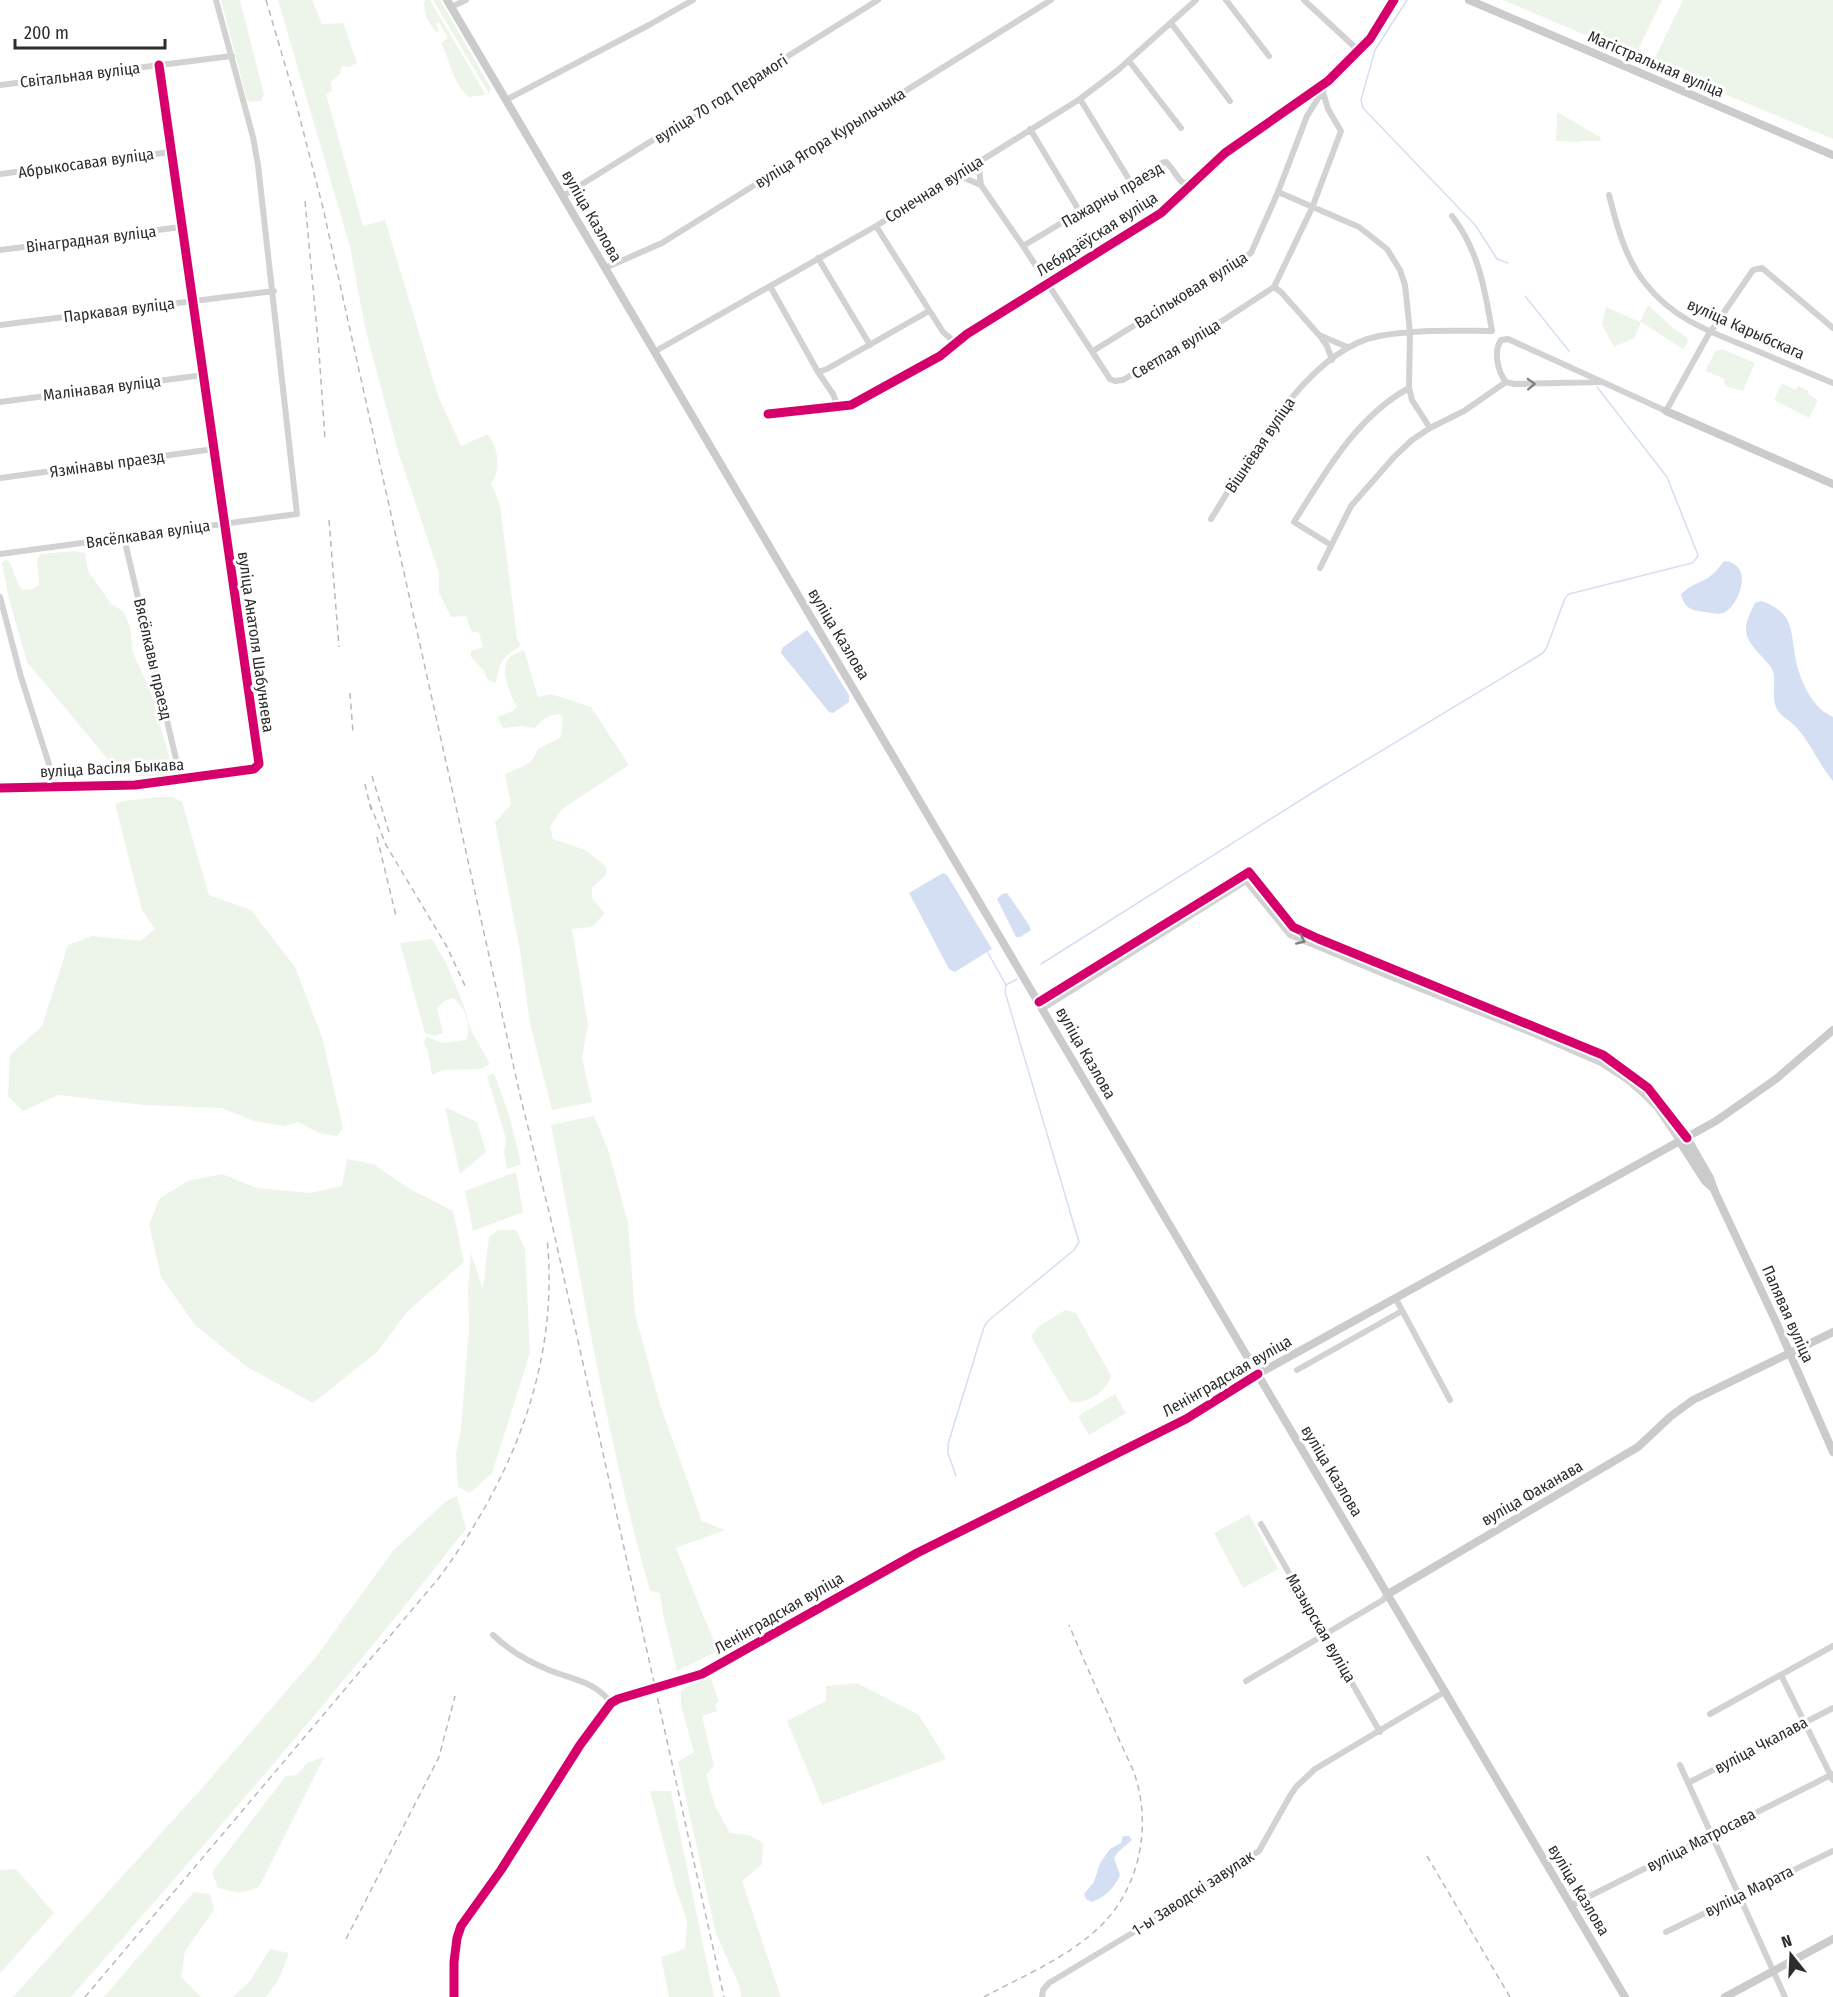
<svg xmlns="http://www.w3.org/2000/svg" width="1833" height="1997" font-family="'Fira Sans Condensed',sans-serif">
  <style>
    .green { fill: #edf5ea }
    .water { fill: #d4dff3 }
    .lines { fill: none; stroke-linecap: round; stroke-linejoin: round }
    .stream { stroke: #d4dff3; stroke-width: 1.5 }
    .street { stroke: #d2d2d2; stroke-width: 6 }
    .secondary { stroke: #cbcbcb; stroke-width: 8 }
    .rail { stroke: #b9b9b9; stroke-width: 1.5; stroke-dasharray: 6 4.5; stroke-linecap: butt }
    .cycleway-casing { stroke: #fff; stroke-width: 13 }
    .cycleway { stroke: #d6006c; stroke-width: 9 }
    .oneway { stroke: #808080 }
    .labels { text-anchor: middle; dominant-baseline: central; stroke-width: 6; stroke-linejoin: round; paint-order: stroke }
    .street-label { font-size: 16px; fill: #2d2d2d; stroke: #fff }
  </style>
  <rect width="100%" height="100%" fill="#fff"/>
  <!-- green -->
  <path class="green" d="M221,0H240L264,95L261,101L251,102L247,100Z
    M278,0H312L322,24L343,23L357,63L349,67L342,66L340,74L331,82L332,91L326,94L363,226L385,220L438,396L461,446L488,434C497,446 503,471 491,483L500,505L517,638L521,646C503,656 499,662 496,683L488,680L484,671L471,657V651L483,647L479,633L471,631L466,616L451,617L439,593V573L398,451L366,332L350,247Z
    M425,0H430L486,95L469,97C453,84 450,60 441,43L448,38L439,22L436,24L439,31L436,33C429,22 422,13 425,0Z
    M433,0H440L491,88L489,94Z
    M1503,0H1662L1635,56Z
    M1683,0H1833V139L1652,64Z
    M1557,112L1600,137L1601,141H1580V142L1556,141Z
    M1648,305L1672,327L1687,338L1688,342L1683,349L1641,322L1634,338L1614,347L1602,324L1606,307L1640,322Z
    M1722,349L1755,363L1743,391L1726,386L1724,382L1725,379L1705,371L1715,352Z
    M1782,383L1796,390L1798,386L1809,391L1808,394L1818,400L1809,418L1774,400Z
    M75,551L85,553L88,571L111,604L123,611L130,626L133,653L150,690L173,770L167,777L135,776L125,768L114,767L27,662L9,599L2,563L6,559C15,566 14,581 22,590L32,589L39,585L37,560L40,554Z
    M524,650L538,697L551,694L591,707L629,765L562,809L550,827L553,839L585,850L606,866V875L592,888V898L605,913L592,927L572,929L588,1025L582,1058L592,1102L552,1110L530,1023L520,951L495,822L511,805L505,774C519,768 533,765 538,749L561,737L563,717L559,714C547,716 542,719 535,728L522,726L503,728L497,717L513,711L517,707C511,695 497,668 511,656C514,654 520,652 524,650Z
    M158,797H173L182,802L209,895L251,910L295,967L322,1037L343,1128L337,1136L319,1133L298,1122L284,1126L254,1121L222,1108L144,1105L58,1095L23,1111L8,1096L10,1055L42,1026L68,945L92,936L140,941L155,929L142,910L115,804L123,801Z
    M432,939L446,963L463,1003L471,1030L490,1064L482,1069L444,1070L432,1075L428,1051L423,1042L427,1037L442,1043L466,1040C472,1026 465,1007 453,998L444,1001L437,1008L443,1033L435,1036L425,1033L400,943Z
    M494,1073L510,1118L521,1164L507,1169L504,1152L506,1139L487,1076Z
    M445,1107L477,1122L486,1152L460,1174Z
    M594,1116L608,1149L628,1223L635,1314L660,1405L702,1521L725,1530L676,1548L718,1651L677,1671L664,1619L660,1593L650,1591C606,1438 582,1281 551,1125Z
    M347,1159L373,1164L410,1189L453,1211L464,1262L408,1311L377,1352L313,1403L247,1367L195,1325L161,1277L149,1224L160,1198L188,1181L222,1174L257,1188L310,1193L342,1186Z
    M516,1172L523,1212L473,1231L465,1191Z
    M498,1230H516L525,1249L530,1353L492,1473L470,1493L458,1487L456,1453L461,1429L469,1327L468,1290L471,1253L483,1290L489,1237Z
    M1065,1310L1076,1313L1111,1376C1106,1393 1087,1404 1070,1402L1031,1336L1038,1327Z
    M1115,1394L1126,1413L1089,1435L1078,1416Z
    M457,1496L466,1529C340,1689 206,1844 71,1997H13L202,1788L315,1658L393,1551L446,1501Z
    M1249,1514L1278,1569L1243,1588L1214,1533Z
    M710,1677L719,1702L715,1704L717,1711L702,1716L714,1766L706,1775L715,1806L730,1833L749,1835L763,1843L762,1864L742,1881L781,1997H741L739,1985L716,1934L678,1762L694,1752L681,1706V1691L692,1683Z
    M857,1683L919,1715L946,1759L822,1805L787,1721L826,1701V1686Z
    M324,1757L259,1887L239,1893L218,1888L212,1872L286,1776L297,1775L307,1763Z
    M650,1791H671L714,1997H669L661,1957L685,1949L687,1920L676,1890Z
    M16,1869L54,1913L0,1973V1870Z
    M194,1892L210,1894L214,1910L185,1951L181,1977L201,1997H104Z
    M270,1949L289,1953L279,1979L266,1997H232L250,1981Z"/>
  <!-- water -->
  <path class="water" d="M1724,561C1757,564 1737,609 1723,613C1716,615 1706,612 1699,611C1688,610 1683,604 1681,594C1690,586 1692,586 1702,581C1712,577 1718,569 1724,561Z
    M1761,601C1771,604 1781,610 1787,619C1794,633 1793,651 1797,665C1802,685 1814,709 1833,717V781C1819,765 1811,743 1796,727C1789,719 1778,716 1775,704C1772,693 1776,681 1773,671C1772,667 1767,663 1765,660C1744,637 1740,632 1755,603Z
    M807,630L818,645L849,695V702L833,713L829,712L781,653L782,648Z
    M943,873L947,875L992,949L955,972L949,969L909,893Z
    M1007,893L1029,925L1031,930L1020,937H1016L997,899L1002,894Z
    M1123,1836H1129L1132,1840L1118,1852L1114,1858L1120,1875C1114,1889 1106,1896 1092,1902L1086,1899L1084,1894L1094,1882L1100,1863L1110,1849L1121,1843Z"/>
  <g class="lines">
    <!-- stream -->
    <path class="stream" d="M1407,0L1375,50L1361,100L1363,108L1476,226L1497,259L1508,263
      M1525,296L1569,351
      M988,953L1006,985
      M1041,964L1315,791L1543,653L1547,647L1565,598L1569,594L1692,563L1696,559L1698,555L1667,477L1597,387
      M956,1476L948,1453V1444L984,1327L988,1321L1074,1250L1079,1242L1005,992L1006,985L1017,979"/>
    <!-- street -->
    <path class="street" d="M1226,0L1269,56
      M1304,0L1359,51
      M451,7L466,0
      M1171,23L1230,101
      M1129,61L1181,128
      M0,85L232,56
      M1080,99L1130,181
      M506,100L649,25L693,0
      M1030,129L1080,212
      M978,161L981,185L1023,246L1110,379L1115,381L1123,380L1225,319L1274,287L1312,208L1341,131L1328,109L1323,92
      M0,174L171,152
      M957,175L981,185
      M1278,192L1359,227L1387,249L1400,270L1405,285L1410,332L1409,388L1412,400L1430,428
      M1609,195C1617,226 1625,258 1645,283C1676,323 1718,334 1762,353C1785,363 1809,373 1833,383
      M563,196L878,0
      M1452,216C1478,249 1485,289 1492,331
      M876,226L943,332L956,343
      M1023,246L1162,163L1166,162C1173,168 1176,177 1183,183L1195,182
      M0,250L181,227
      M818,258L870,345
      M605,268L662,243L1051,0
      M770,286L818,372L833,394L838,407
      M1274,287L1281,292L1319,335L1347,347
      M0,325L274,291
      M1320,336L1327,346L1332,360
      M1093,351L1251,253L1278,192L1307,116L1324,89
      M654,352L876,226L1080,99L1118,70L1196,0
      M818,372L827,369L929,311
      M1601,382L1514,384L1506,382C1498,372 1493,352 1501,340L1508,339L1666,411L1707,337L1753,270L1762,268L1833,328
      M0,402L203,375
      M768,414L851,405L940,356L967,334L1161,213L1225,153L1328,81L1370,39L1394,0
      M0,478L214,449
      M1211,519C1248,461 1305,350 1379,336C1416,329 1455,331 1492,331
      M124,538L181,780
      M1331,545L1294,522C1325,473 1356,417 1409,388
      M0,554L297,514L258,165L253,137L216,0
      M1320,568L1351,506L1394,457L1412,440L1430,428L1464,411L1506,382
      M0,597L21,677L56,786
      M0,788L135,785L254,769L259,764L159,65
      M1039,1002L1249,872L1293,927L1319,939L1603,1055L1648,1088L1687,1138
      M1042,1009L1246,881L1290,935L1393,978L1534,1034L1601,1063L1627,1080L1642,1093L1657,1108L1680,1142
      M1396,1299L1450,1400
      M1297,1370L1402,1311
      M1261,1524L1380,1732
      M493,1635C509,1650 529,1662 549,1670C573,1680 595,1681 611,1703
      M1781,1675L1833,1780
      M1246,1681L1383,1600L1388,1594
      M1710,1714L1833,1646
      M1680,1765L1785,1997
      M1688,1783L1833,1708
      M1570,1906L1833,1774
      M1666,1932L1833,1851
      M1042,1997L1043,1990L1049,1983L1177,1906L1259,1851L1290,1796L1296,1787L1315,1769L1446,1691"/>
    <!-- secondary -->
    <path class="secondary" d="M447,0L1625,1997
      M1469,0L1833,155
      M1666,411L1833,484
      M1687,1138L1710,1178L1714,1190L1777,1324L1833,1452
      M1680,1142L1705,1181L1714,1189
      M1388,1594L1638,1447L1671,1416L1693,1400L1833,1332
      M454,1997V1962L457,1938L461,1926L501,1870L580,1745L611,1703L618,1699L702,1674L917,1553L1186,1419L1258,1374L1716,1121L1776,1079L1833,1030
      M1725,1997L1833,1939"/>
    <!-- rail -->
    <path class="rail" d="M266,0L295,99L323,208L520,1095L552,1224L724,1997
      M305,201L319,352L325,439
      M329,520L339,647
      M350,693L353,733
      M372,776L389,832
      M365,784L371,810
      M370,804L386,845L447,947L466,988
      M377,837L396,916
      M1427,1856L1510,1997
      M346,1939L439,1757L455,1696
      M85,1997L438,1579C512,1480 560,1363 547,1238
      M984,1997C1021,1977 1062,1960 1094,1932C1139,1894 1154,1826 1133,1770C1125,1752 1116,1734 1109,1716C1095,1686 1082,1655 1069,1625"/>
    <defs>
      <path id="cycleway" d="M768,414L851,405L940,356L967,334L1161,213L1225,153L1328,81L1370,39L1394,0
        M0,788L135,785L254,769L259,764L159,65
        M1039,1002L1249,872L1293,927L1319,939L1603,1055L1648,1088L1687,1138
        M454,1997V1962L457,1938L461,1926L501,1870L580,1745L611,1703L618,1699L702,1674L917,1553L1186,1419L1258,1374"/>
    </defs>
    <!-- cycleway casing -->
    <use href="#cycleway" class="cycleway-casing"/>
    <!-- cycleway -->
    <use href="#cycleway" class="cycleway"/>
  </g>
  <!-- one-way arrows -->
  <defs><path id="oneway-chevron" d="M-2-3.5L2.5 0L-2 3.5" fill="none" stroke-width="1.6" stroke-linecap="round" stroke-linejoin="round" transform="scale(1.5)"/></defs>
  <g class="oneway">
    <use href="#oneway-chevron" transform="translate(1531 384) rotate(-2)"/>
    <use href="#oneway-chevron" transform="translate(1301 940) rotate(24)"/>
  </g>
  <g class="labels">
    <!-- street labels -->
    <g class="street-label">
      <text transform="translate(1656 64) rotate(23)">Магістральная вуліца</text>
      <text transform="translate(80 75) rotate(-7)">Світальная вуліца</text>
      <text transform="translate(721 99) rotate(-32)">вуліца 70 год Перамогі</text>
      <text transform="translate(830 138) rotate(-32)">вуліца Ягора Курыльчыка</text>
      <text transform="translate(86 163) rotate(-8)">Абрыкосавая вуліца</text>
      <text transform="translate(934 189) rotate(-32)">Сонечная вуліца</text>
      <text transform="translate(1112 195) rotate(-30)">Пажарны праезд</text>
      <text transform="translate(592 216) rotate(60)">вуліца Казлова</text>
      <text transform="translate(1097 234) rotate(-33)">Лебядзёўская вуліца</text>
      <text transform="translate(91 239) rotate(-7)">Вінаградная вуліца</text>
      <text transform="translate(1191 290) rotate(-32)">Васільковая вуліца</text>
      <text transform="translate(119 310) rotate(-7)">Паркавая вуліца</text>
      <text transform="translate(1746 329) rotate(24)">вуліца Карыбскага</text>
      <text transform="translate(1176 349) rotate(-31)">Светлая вуліца</text>
      <text transform="translate(102 388) rotate(-7)">Малінавая вуліца</text>
      <text transform="translate(1260 445) rotate(-56)">Вішнёвая вуліца</text>
      <text transform="translate(107 464) rotate(-8)">Язмінавы праезд</text>
      <text transform="translate(148 534) rotate(-8)">Вясёлкавая вуліца</text>
      <text transform="translate(839 634) rotate(59)">вуліца Казлова</text>
      <text transform="translate(256 642) rotate(82)">вуліца Анатоля Шабуняева</text>
      <text transform="translate(153 659) rotate(77)">Вясёлкавы праезд</text>
      <text transform="translate(112 768) rotate(-3)">вуліца Васіля Быкава</text>
      <text transform="translate(1086 1053) rotate(60)">вуліца Казлова</text>
      <text transform="translate(1788 1314) rotate(66)">Палявая вуліца</text>
      <text transform="translate(1227 1376) rotate(-30)">Ленінградская вуліца</text>
      <text transform="translate(1332 1471) rotate(59)">вуліца Казлова</text>
      <text transform="translate(1532 1493) rotate(-30)">вуліца Факанава</text>
      <text transform="translate(779 1613) rotate(-30)">Ленінградская вуліца</text>
      <text transform="translate(1321 1628) rotate(60)">Мазырская вуліца</text>
      <text transform="translate(1761 1745) rotate(-28)">вуліца Чкалава</text>
      <text transform="translate(1701 1840) rotate(-27)">вуліца Матросава</text>
      <text transform="translate(1579 1890) rotate(59)">вуліца Казлова</text>
      <text transform="translate(1749 1891) rotate(-26)">вуліца Марата</text>
      <text transform="translate(1193 1893) rotate(-33)">1-ы Заводскі завулак</text>
    </g>
  </g>
  <!-- north arrow -->
  <g transform="translate(1791 1955) rotate(342)" stroke="#ffffff" stroke-width="4.5" paint-order="stroke">
  <path d="M0-4.5L10 22L0 15L-10 22Z" fill="#2d2d2d"/>
  <text y="-9" font-size="16" font-weight="bold" text-anchor="middle" fill="#2d2d2d">N</text>
  </g>
  <!-- scale -->
  <path d="M15 39v9h150v-9" fill="none" stroke="#2d2d2d" stroke-width="3"/>
  <text x="24" y="39" font-size="18" fill="#2d2d2d" stroke="#ffffff" stroke-width="4.5" paint-order="stroke">200 m</text>
</svg>
